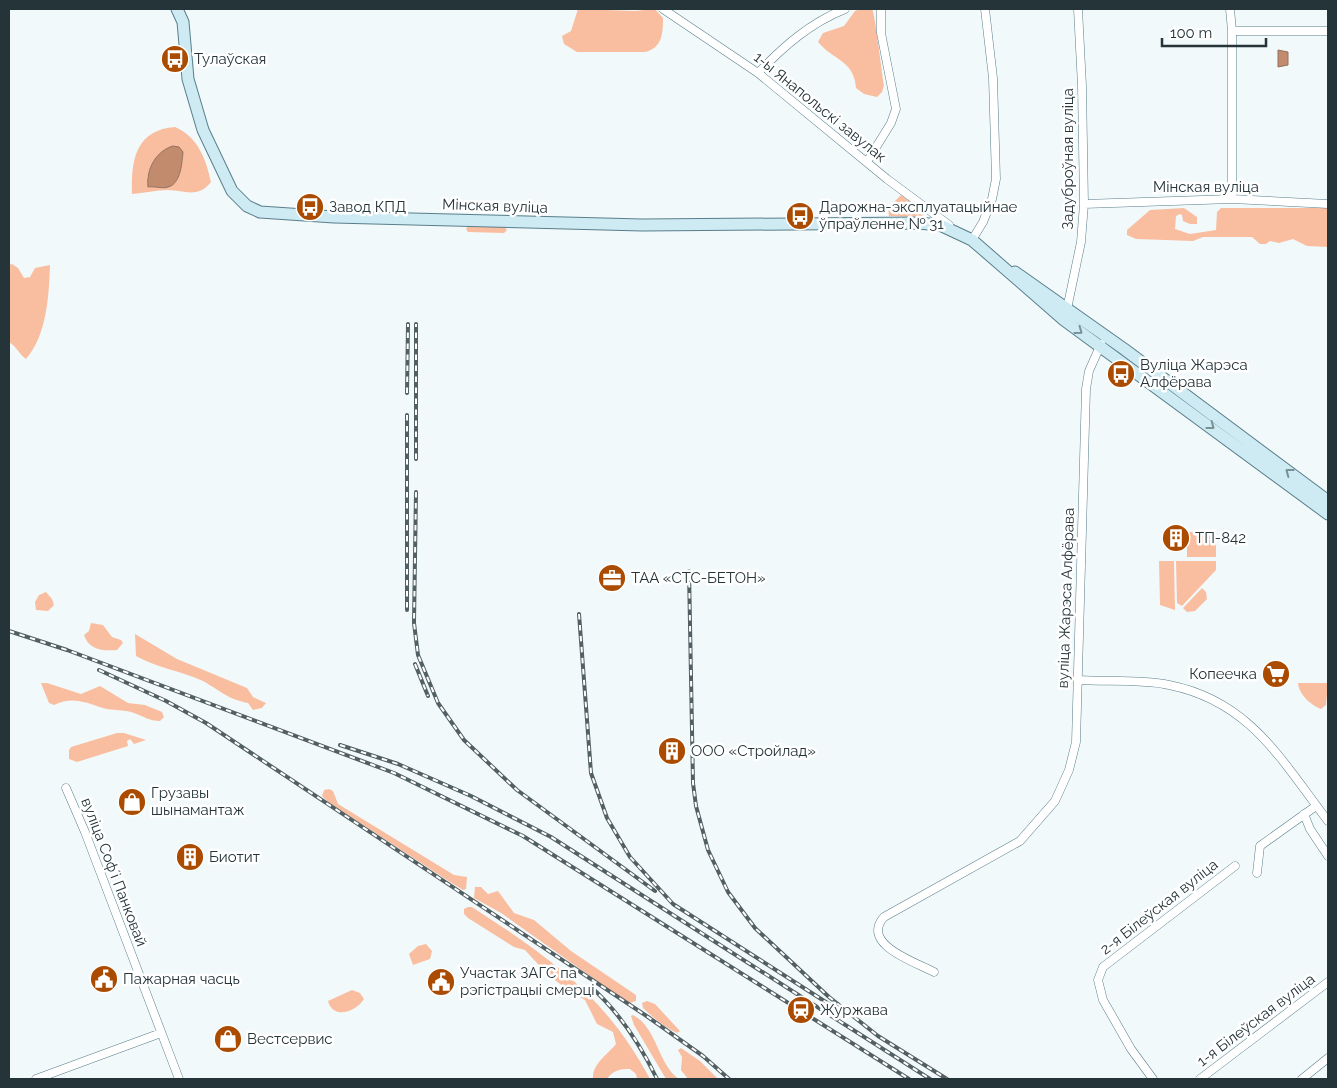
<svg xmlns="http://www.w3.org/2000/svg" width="1337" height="1088" font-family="Raleway,sans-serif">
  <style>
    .green { fill: #f9bea0; fill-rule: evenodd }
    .water { fill: #c38b6e; stroke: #93715e }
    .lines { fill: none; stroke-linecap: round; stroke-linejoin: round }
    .street-casing { stroke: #597e8a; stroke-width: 9 }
    .secondary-casing { stroke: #597e8a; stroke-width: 13 }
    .street { stroke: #fff; stroke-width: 8 }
    .secondary { stroke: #ceebf4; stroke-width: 11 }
    .rail-casing { stroke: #526064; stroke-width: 4 }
    .rail { stroke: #fff; stroke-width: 2; stroke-dasharray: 5.5; stroke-linecap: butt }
    .oneway { stroke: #799096 }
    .labels { text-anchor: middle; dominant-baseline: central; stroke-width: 5; stroke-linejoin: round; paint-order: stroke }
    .poi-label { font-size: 15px; fill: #243439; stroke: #fff; text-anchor: start }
    .street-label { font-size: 15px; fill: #243439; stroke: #fff }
  </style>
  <rect width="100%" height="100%" fill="#f1f9fb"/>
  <!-- green -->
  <path class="green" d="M578,9L635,11L655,9L663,18C663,34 662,48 645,52H577L564,44L562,36L571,31Z
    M860,9H872C875,12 882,74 884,85L882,92L877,97L864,94L856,88C854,60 834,61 818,42L823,33L844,26L855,11Z
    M175,127C198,137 206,159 211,182C199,198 185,191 168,190C156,190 144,193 132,194C131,161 135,130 175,127ZM158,155L183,159L177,181L166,188L158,186L147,178L151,166Z
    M901,195L924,212L923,217L889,216L888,208Z
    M1184,208L1197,217V224H1190L1183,221L1182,215L1180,214L1176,216L1175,229L1190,234L1216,230L1217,212L1221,208H1328V247L1307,246L1293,239L1279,243L1270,241L1266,244H1260L1252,237H1203L1193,241L1136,239L1127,235V230L1150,210Z
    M468,226L505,227L507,230L504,233L468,232L466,229Z
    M12,264L18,268L24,278L30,277L35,268L50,265C49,295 47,335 26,359C18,353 18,348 9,342V265Z
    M1187,532H1216V557H1187Z
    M1159,561H1174L1175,610L1160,605Z
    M1176,561H1216V570L1182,606L1177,603Z
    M1202,588L1206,592L1207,599L1195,611L1187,612L1183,608Z
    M46,592L52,599L54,605L48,611L36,610L35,602L39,595Z
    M91,623L103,625L112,637L121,640L123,643L117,650C102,651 89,650 84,635L89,631Z
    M135,634L177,659L247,688L253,697L266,703L262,708L253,710L248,703C227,699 221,691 203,681C181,671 157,668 136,656Z
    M41,683H47L81,694L100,686L128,703L145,705L162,712L164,717L160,721C149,721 143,716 134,713C124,709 113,711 103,708C85,702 72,696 54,705L49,703Z
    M1298,683H1328L1326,705L1321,709C1311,705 1299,695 1298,683Z
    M117,733H124L146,740L134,744L130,739L127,741L128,746L77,762L69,759V750L71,747Z
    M329,789L333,791L338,804L454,875L467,877L466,889L463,890L450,882L328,802L322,796L324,790Z
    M475,887H481L488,894L498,891L514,913L534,920L571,951L636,995V1001L630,1003L617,995L501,913L474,898Z
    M468,907H472C549,957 606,996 650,1079H637L636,1074L630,1069C620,1069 613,1070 607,1079H593C592,1064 607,1055 616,1044L613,1032L597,1024L585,1000L568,990L547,974L525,950L514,947L468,918L464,914V909Z
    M426,944L432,951L430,959L413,965L409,954L418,946Z
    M352,990L360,993L364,999C356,1012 333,1020 328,1001Z
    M647,1001L655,1004L680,1031L677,1033C665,1027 653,1018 643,1008L642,1003Z
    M633,1015C657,1027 658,1065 679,1079H666L634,1025L631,1016Z
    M681,1048L700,1061L718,1079H688L681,1070L682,1057L678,1050Z"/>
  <!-- water -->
  <path class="water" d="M1278,50L1288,52V65L1278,67Z
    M173,146L179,147L183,152C182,162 181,184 168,187C163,189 155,186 148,187C146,169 156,151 173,146Z"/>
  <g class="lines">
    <defs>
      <path id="street" d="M663,9L758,73L887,179L949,225
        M1230,9L1232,31V199
        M1232,31H1328
        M758,73C784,46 810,23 845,9
        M867,162L891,123L896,109L881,33V9
        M1084,204L1232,199L1328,204
        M972,240L983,222L992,199L996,179L993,78L985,9
        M1067,309L1081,242L1084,204L1082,86L1078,9
        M1078,680C1106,682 1141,679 1169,685C1250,701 1281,760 1328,821
        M66,788L85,832L179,1079
        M1304,814L1310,829L1328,856
        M1257,873L1260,846L1316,806
        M934,972C915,962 860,944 884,917L1020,841L1055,801L1069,770L1076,742L1086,389L1089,371L1101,344
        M36,1079L161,1033
        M1153,1079L1131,1049L1103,1000L1098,980L1103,967L1235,866
        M1200,1079L1328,982
        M1302,1079L1328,1058"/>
      <path id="secondary" d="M177,9L183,22L188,79L203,130L232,191L247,206L260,212L334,217L642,225L918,223L940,225L972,240L1064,320L1328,514
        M1015,272L1124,349L1328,501"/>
    </defs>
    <!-- street casing -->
    <use href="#street" class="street-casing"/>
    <!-- secondary casing -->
    <use href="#secondary" class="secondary-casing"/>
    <!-- street -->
    <use href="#street" class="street"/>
    <!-- secondary -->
    <use href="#secondary" class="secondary"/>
    <defs>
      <path id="rail" d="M407,393L408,324
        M407,415V610
        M416,459V324
        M416,492L414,623L418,655L438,703L464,740L517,790L655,891
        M689,571L693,783L696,806L708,850L728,892L755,928L829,997L878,1036L947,1079
        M579,614L591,773L607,818L630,857L673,904L832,1006
        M9,631L67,650L394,773L523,836L909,1079
        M415,664L428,696
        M99,670L166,701L206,723L648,1017L703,1056L729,1079
        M340,745L398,764L471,796L551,837L930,1079
        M591,987C620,1013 640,1044 657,1079"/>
    </defs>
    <!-- rail casing -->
    <use href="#rail" class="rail-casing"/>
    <!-- rail -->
    <use href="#rail" class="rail"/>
  </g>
  <!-- one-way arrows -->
  <defs><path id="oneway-chevron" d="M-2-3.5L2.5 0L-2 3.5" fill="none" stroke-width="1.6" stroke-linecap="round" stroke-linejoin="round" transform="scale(1.25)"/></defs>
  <g class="oneway">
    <use href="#oneway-chevron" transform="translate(1079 331) rotate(36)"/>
    <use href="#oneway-chevron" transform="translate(1211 426) rotate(37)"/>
    <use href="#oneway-chevron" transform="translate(1289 472) rotate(-143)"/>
  </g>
  <!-- icons -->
  <defs>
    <symbol id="bus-disc" viewBox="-11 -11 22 22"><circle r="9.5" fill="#ab4b00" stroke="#fff"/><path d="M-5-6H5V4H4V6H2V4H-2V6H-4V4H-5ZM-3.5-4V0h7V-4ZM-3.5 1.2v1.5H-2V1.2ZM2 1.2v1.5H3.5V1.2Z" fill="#fff"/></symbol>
    <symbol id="building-disc" viewBox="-11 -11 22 22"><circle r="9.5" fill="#ab4b00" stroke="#fff"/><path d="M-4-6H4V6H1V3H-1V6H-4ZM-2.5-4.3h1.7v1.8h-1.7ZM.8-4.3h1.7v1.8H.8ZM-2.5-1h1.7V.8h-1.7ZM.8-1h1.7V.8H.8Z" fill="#fff"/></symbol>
    <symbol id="office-disc" viewBox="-11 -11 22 22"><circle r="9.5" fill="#ab4b00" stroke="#fff"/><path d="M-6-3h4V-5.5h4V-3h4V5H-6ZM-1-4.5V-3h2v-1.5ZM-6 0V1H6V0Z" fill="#fff"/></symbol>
    <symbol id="supermarket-disc" viewBox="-11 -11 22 22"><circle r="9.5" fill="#ab4b00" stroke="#fff"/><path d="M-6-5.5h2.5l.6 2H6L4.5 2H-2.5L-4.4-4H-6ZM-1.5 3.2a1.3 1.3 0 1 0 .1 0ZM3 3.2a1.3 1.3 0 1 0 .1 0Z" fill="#fff"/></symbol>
    <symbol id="shop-disc" viewBox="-11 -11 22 22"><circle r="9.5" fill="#ab4b00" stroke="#fff"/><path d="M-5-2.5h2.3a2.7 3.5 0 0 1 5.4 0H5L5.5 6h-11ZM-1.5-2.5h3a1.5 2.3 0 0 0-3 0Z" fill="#fff"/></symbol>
    <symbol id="civic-disc" viewBox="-11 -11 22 22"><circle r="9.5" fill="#ab4b00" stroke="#fff"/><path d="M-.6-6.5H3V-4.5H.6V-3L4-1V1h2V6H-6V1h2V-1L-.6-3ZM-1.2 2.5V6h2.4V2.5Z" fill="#fff"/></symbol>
    <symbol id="station-disc" viewBox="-11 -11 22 22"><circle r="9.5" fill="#ab4b00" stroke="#fff"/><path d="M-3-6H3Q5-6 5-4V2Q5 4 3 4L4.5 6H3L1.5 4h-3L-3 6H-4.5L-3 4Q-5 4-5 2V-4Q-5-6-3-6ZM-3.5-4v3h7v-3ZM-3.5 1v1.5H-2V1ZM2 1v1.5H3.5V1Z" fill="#fff"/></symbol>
  </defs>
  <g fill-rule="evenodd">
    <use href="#bus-disc" x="159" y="43" width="32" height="32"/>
    <use href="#bus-disc" x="294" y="191" width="32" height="32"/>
    <use href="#bus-disc" x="784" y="200" width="32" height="32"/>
    <use href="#bus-disc" x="1105" y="358" width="32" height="32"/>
    <use href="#building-disc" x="1160" y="522" width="32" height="32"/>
    <use href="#office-disc" x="596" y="562" width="32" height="32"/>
    <use href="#supermarket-disc" x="1260" y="658" width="32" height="32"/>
    <use href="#building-disc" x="656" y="735" width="32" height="32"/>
    <use href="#shop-disc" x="116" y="786" width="32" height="32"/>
    <use href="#building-disc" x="174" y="841" width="32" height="32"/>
    <use href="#civic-disc" x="88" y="963" width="32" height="32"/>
    <use href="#civic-disc" x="425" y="966" width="32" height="32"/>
    <use href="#station-disc" x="785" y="994" width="32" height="32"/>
    <use href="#shop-disc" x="212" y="1023" width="32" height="32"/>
  </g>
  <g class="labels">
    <!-- poi labels -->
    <g class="poi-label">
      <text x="194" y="59">Тулаўская</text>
      <text x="329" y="207">Завод КПД</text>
      <text x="819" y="207">Дарожна-эксплуатацыйнае<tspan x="819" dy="17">ўпраўленне № 31</tspan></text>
      <text x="1140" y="365">Вуліца Жарэса<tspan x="1140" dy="17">Алфёрава</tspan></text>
      <text x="1195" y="538">ТП-842</text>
      <text x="631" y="578">ТАА «СТС-БЕТОН»</text>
      <text x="1257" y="674" text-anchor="end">Копеечка</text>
      <text x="691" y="751">ООО «Стройлад»</text>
      <text x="151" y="793">Грузавы<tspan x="151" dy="17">шынамантаж</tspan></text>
      <text x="209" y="857">Биотит</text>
      <text x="460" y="973">Участак ЗАГС па<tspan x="460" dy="17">рэгістрацыі смерці</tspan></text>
      <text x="123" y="979">Пажарная часць</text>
      <text x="820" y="1010">Журжава</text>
      <text x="247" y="1039">Вестсервис</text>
    </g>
    <!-- street labels -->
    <g class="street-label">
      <text transform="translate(820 107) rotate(39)">1-ы Янапольскі завулак</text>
      <text transform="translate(1068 159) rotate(-90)">Задуброўная вуліца</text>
      <text x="1206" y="187">Мінская вуліца</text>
      <text transform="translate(495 206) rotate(2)">Мінская вуліца</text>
      <text transform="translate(1066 598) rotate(-88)">вуліца Жарэса Алфёрава</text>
      <text transform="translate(114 872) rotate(69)">вуліца Софʼі Панковай</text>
      <text transform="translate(1159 907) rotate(-38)">2-я Білеўская вуліца</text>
      <text transform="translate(1256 1020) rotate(-37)">1-я Білеўская вуліца</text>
    </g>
  </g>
  <!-- border -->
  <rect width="1337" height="1088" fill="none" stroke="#243439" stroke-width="20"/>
  <!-- scale -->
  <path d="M1162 38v8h104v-8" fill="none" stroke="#243439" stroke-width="2.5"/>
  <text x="1170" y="38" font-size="15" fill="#243439" stroke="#ffffff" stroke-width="4" paint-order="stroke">100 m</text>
</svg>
